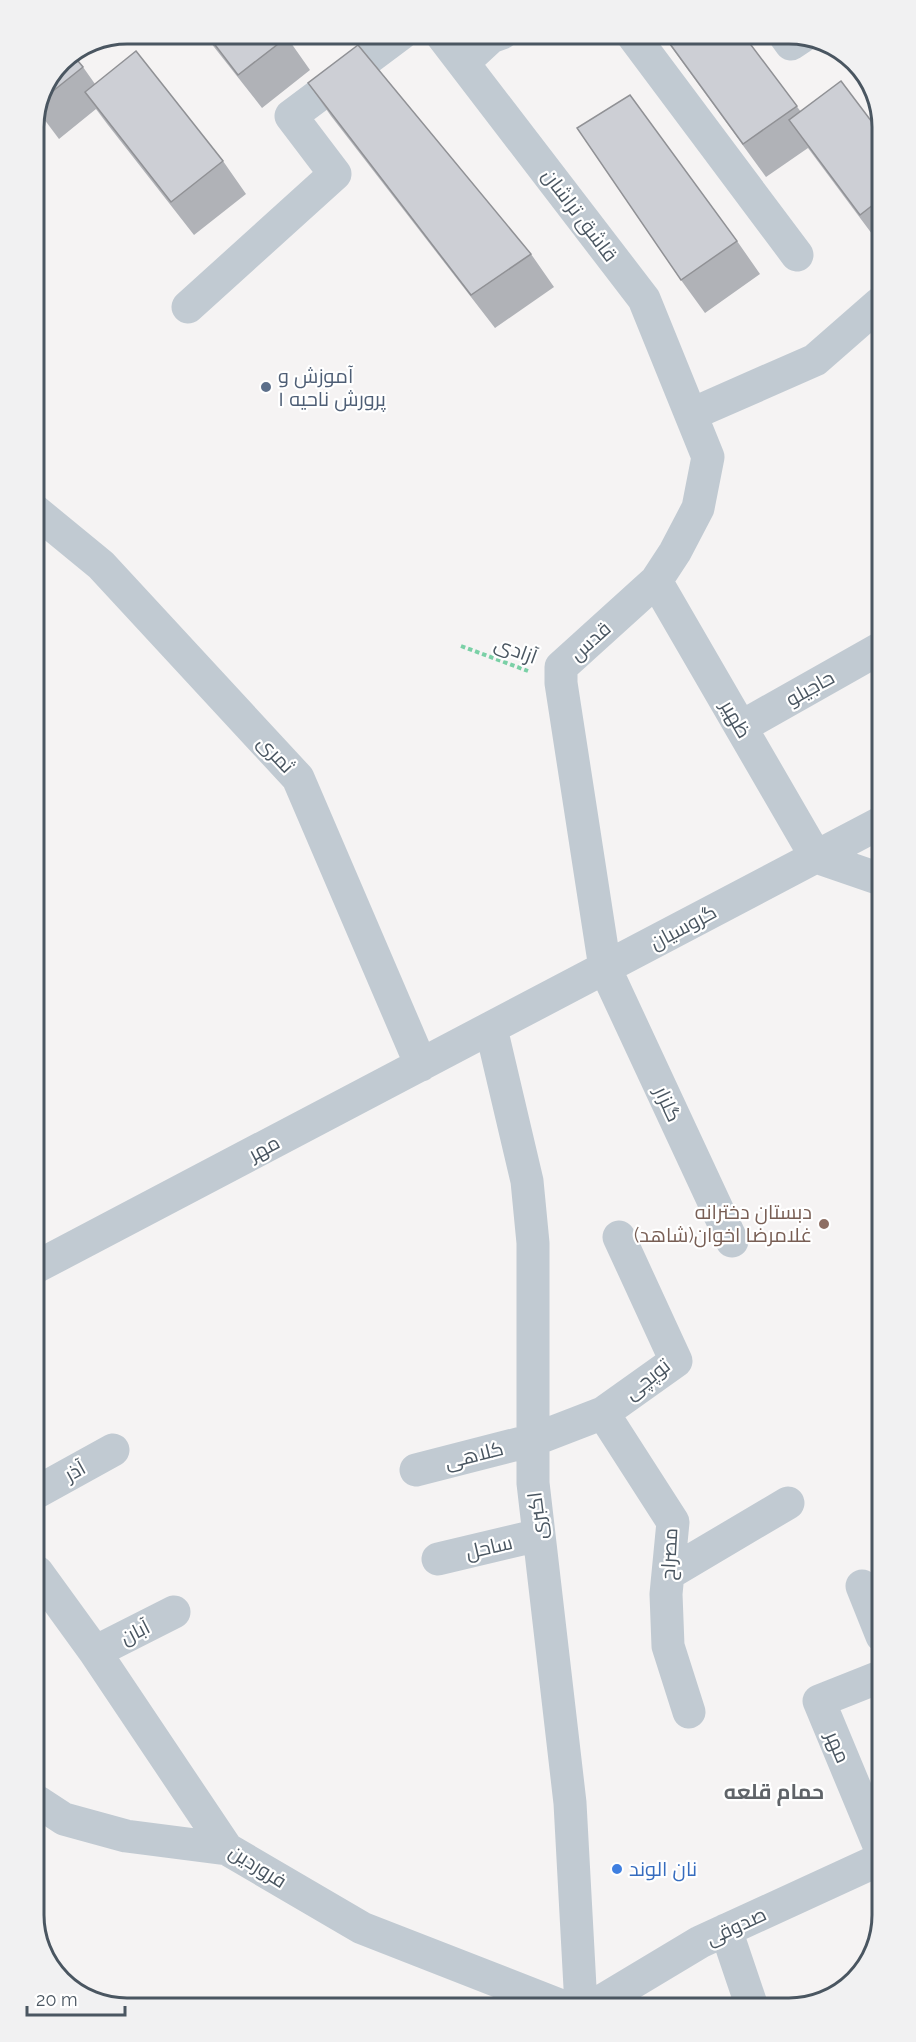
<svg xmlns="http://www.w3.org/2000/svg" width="916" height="2042" font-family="Raleway,Cairo,sans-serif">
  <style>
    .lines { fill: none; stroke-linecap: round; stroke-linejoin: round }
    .path { stroke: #7ad0a6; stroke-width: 4; stroke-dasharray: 4.5 3; stroke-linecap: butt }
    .minor { stroke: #c1cad2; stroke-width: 33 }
    .wall { fill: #b0b2b7 }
    .building { fill: #cdcfd5; stroke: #909195; stroke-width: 1.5 }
    .service-dot { fill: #5c6f8a; stroke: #fff; stroke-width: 2 }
    .education-dot { fill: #8d6e63; stroke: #fff; stroke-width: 2 }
    .shop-dot { fill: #3f7fe0; stroke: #fff; stroke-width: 2 }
    .labels { text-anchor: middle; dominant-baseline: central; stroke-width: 4.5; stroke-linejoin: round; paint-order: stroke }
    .street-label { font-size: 20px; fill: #4a5661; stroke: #fff }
    .service-label { font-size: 20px; fill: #4e5e75; stroke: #fff; text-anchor: start }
    .education-label { font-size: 20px; fill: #785e54; stroke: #fff; text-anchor: end }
    .shop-label { font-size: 20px; fill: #366cbe; stroke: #fff; text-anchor: start }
    .neighbourhood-label { font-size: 21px; font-weight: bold; fill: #5f6368; stroke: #fff }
    .rim { fill: none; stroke: #4a5661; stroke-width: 3 }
  </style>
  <rect width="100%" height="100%" fill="#f5f3f3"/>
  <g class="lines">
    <!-- path -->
    <path class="path" d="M461,646L528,671
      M35,965V967"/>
    <!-- minor -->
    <path class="minor" d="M440,33L644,299L708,457L698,508L675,552L656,581L561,667V683L605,968L732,1241
      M631,33L797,255
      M783,33L791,44L803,36
      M463,63L491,37L502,33
      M188,307L335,174L291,116L402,33
      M692,414L815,360L879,304
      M34,510L101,565L298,778L421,1065
      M656,581L816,857
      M741,727L879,649
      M816,857L880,879
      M491,1028L527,1181L533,1243V1483L570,1803L581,2006
      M36,1267L880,823
      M603,1413L673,1522L666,1594L668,1646L689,1712
      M416,1470L533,1440L603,1413L676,1361L619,1237
      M37,1492L113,1450
      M438,1559L539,1535
      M37,1572L95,1652L227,1849L362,1928L562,2006
      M668,1574L788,1503
      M862,1586L882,1636
      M95,1652L174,1612
      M882,1676L819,1701L883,1855
      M38,1802L64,1819L126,1836L227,1849
      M726,1930L751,2004
      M595,2005L700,1942L883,1858"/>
  </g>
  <!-- wall -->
  <path class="wall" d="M203,33H284L310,70L262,108Z
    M661,33H742L801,112L878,130V242L808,148L766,177Z
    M61,60L83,67L95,84L223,161L246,194L194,235L108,125L96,109L59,139L38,111Z
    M308,83L531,254L554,287L495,328L331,116Z
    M737,241L760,274L705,313L681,280Z"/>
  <!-- building -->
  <path class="building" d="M206,33H284L287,37L238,75Z
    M662,33H742L797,106L743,144Z
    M358,45L531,254L471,295L308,83Z
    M136,51L223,161L171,202L85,92Z
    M73,55L83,67L43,99L61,60Z
    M841,81L878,130V201L860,215L789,120Z
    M630,95L737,241L681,280L577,128Z"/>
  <!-- markers -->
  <circle class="service-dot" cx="266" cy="387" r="6"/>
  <circle class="education-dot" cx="824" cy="1224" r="6"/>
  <circle class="shop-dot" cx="617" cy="1869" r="6"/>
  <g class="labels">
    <!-- street labels -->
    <g class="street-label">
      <text transform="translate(580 215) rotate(53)">قاشق تراشان</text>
      <text transform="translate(590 641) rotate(-42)">قدس</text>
      <text transform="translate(516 650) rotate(20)">آزادی</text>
      <text transform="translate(810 688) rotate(-29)">حاجیلو</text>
      <text transform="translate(736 719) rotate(60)">ظهیر</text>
      <text transform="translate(276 754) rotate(47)">ثمری</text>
      <text transform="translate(683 927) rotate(-28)">گروسیان</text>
      <text transform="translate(668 1104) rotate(65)">گلزار</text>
      <text transform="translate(264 1148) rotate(-28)">مهر</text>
      <text transform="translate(647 1379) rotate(-39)">توپچی</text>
      <text transform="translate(474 1455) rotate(-14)">کلاهی</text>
      <text transform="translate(75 1471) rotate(-29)">آذر</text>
      <text transform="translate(537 1516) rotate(-97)">اکبری</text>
      <text transform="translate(489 1547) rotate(-13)">ساحل</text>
      <text transform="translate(669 1554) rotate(-87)">مصراح</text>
      <text transform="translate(135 1632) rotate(-27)">آبان</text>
      <text transform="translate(838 1747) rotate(67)">مهر</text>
      <text transform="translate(258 1866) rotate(32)">فروردین</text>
      <text transform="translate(736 1926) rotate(-25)">صدوقی</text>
    </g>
    <!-- service labels -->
    <g class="service-label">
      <text x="278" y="376">آموزش و<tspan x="278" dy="23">پرورش ناحیه ۱</tspan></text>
    </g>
    <!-- education labels -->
    <g class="education-label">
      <text x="812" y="1212">دبستان دخترانه<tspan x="812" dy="23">غلامرضا اخوان(شاهد)</tspan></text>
    </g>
    <!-- shop labels -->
    <g class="shop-label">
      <text x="629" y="1869">نان الوند</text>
    </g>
    <!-- neighbourhood labels -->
    <g class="neighbourhood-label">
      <text x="774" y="1791">حمام قلعه</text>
    </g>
  </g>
  <!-- crop -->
  <path d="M0 0H916V2042H0ZM127 44H789A83 83 0 0 1 872 127V1915A83 83 0 0 1 789 1998H127A83 83 0 0 1 44 1915V127A83 83 0 0 1 127 44Z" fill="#f1f1f2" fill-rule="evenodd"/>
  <path class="rim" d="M127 44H789A83 83 0 0 1 872 127V1915A83 83 0 0 1 789 1998H127A83 83 0 0 1 44 1915V127A83 83 0 0 1 127 44Z"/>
  <!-- scale -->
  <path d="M27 2006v9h98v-9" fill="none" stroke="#4a5661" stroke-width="3"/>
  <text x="36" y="2006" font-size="18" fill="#4a5661" stroke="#ffffff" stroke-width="4.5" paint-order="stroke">20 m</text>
</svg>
